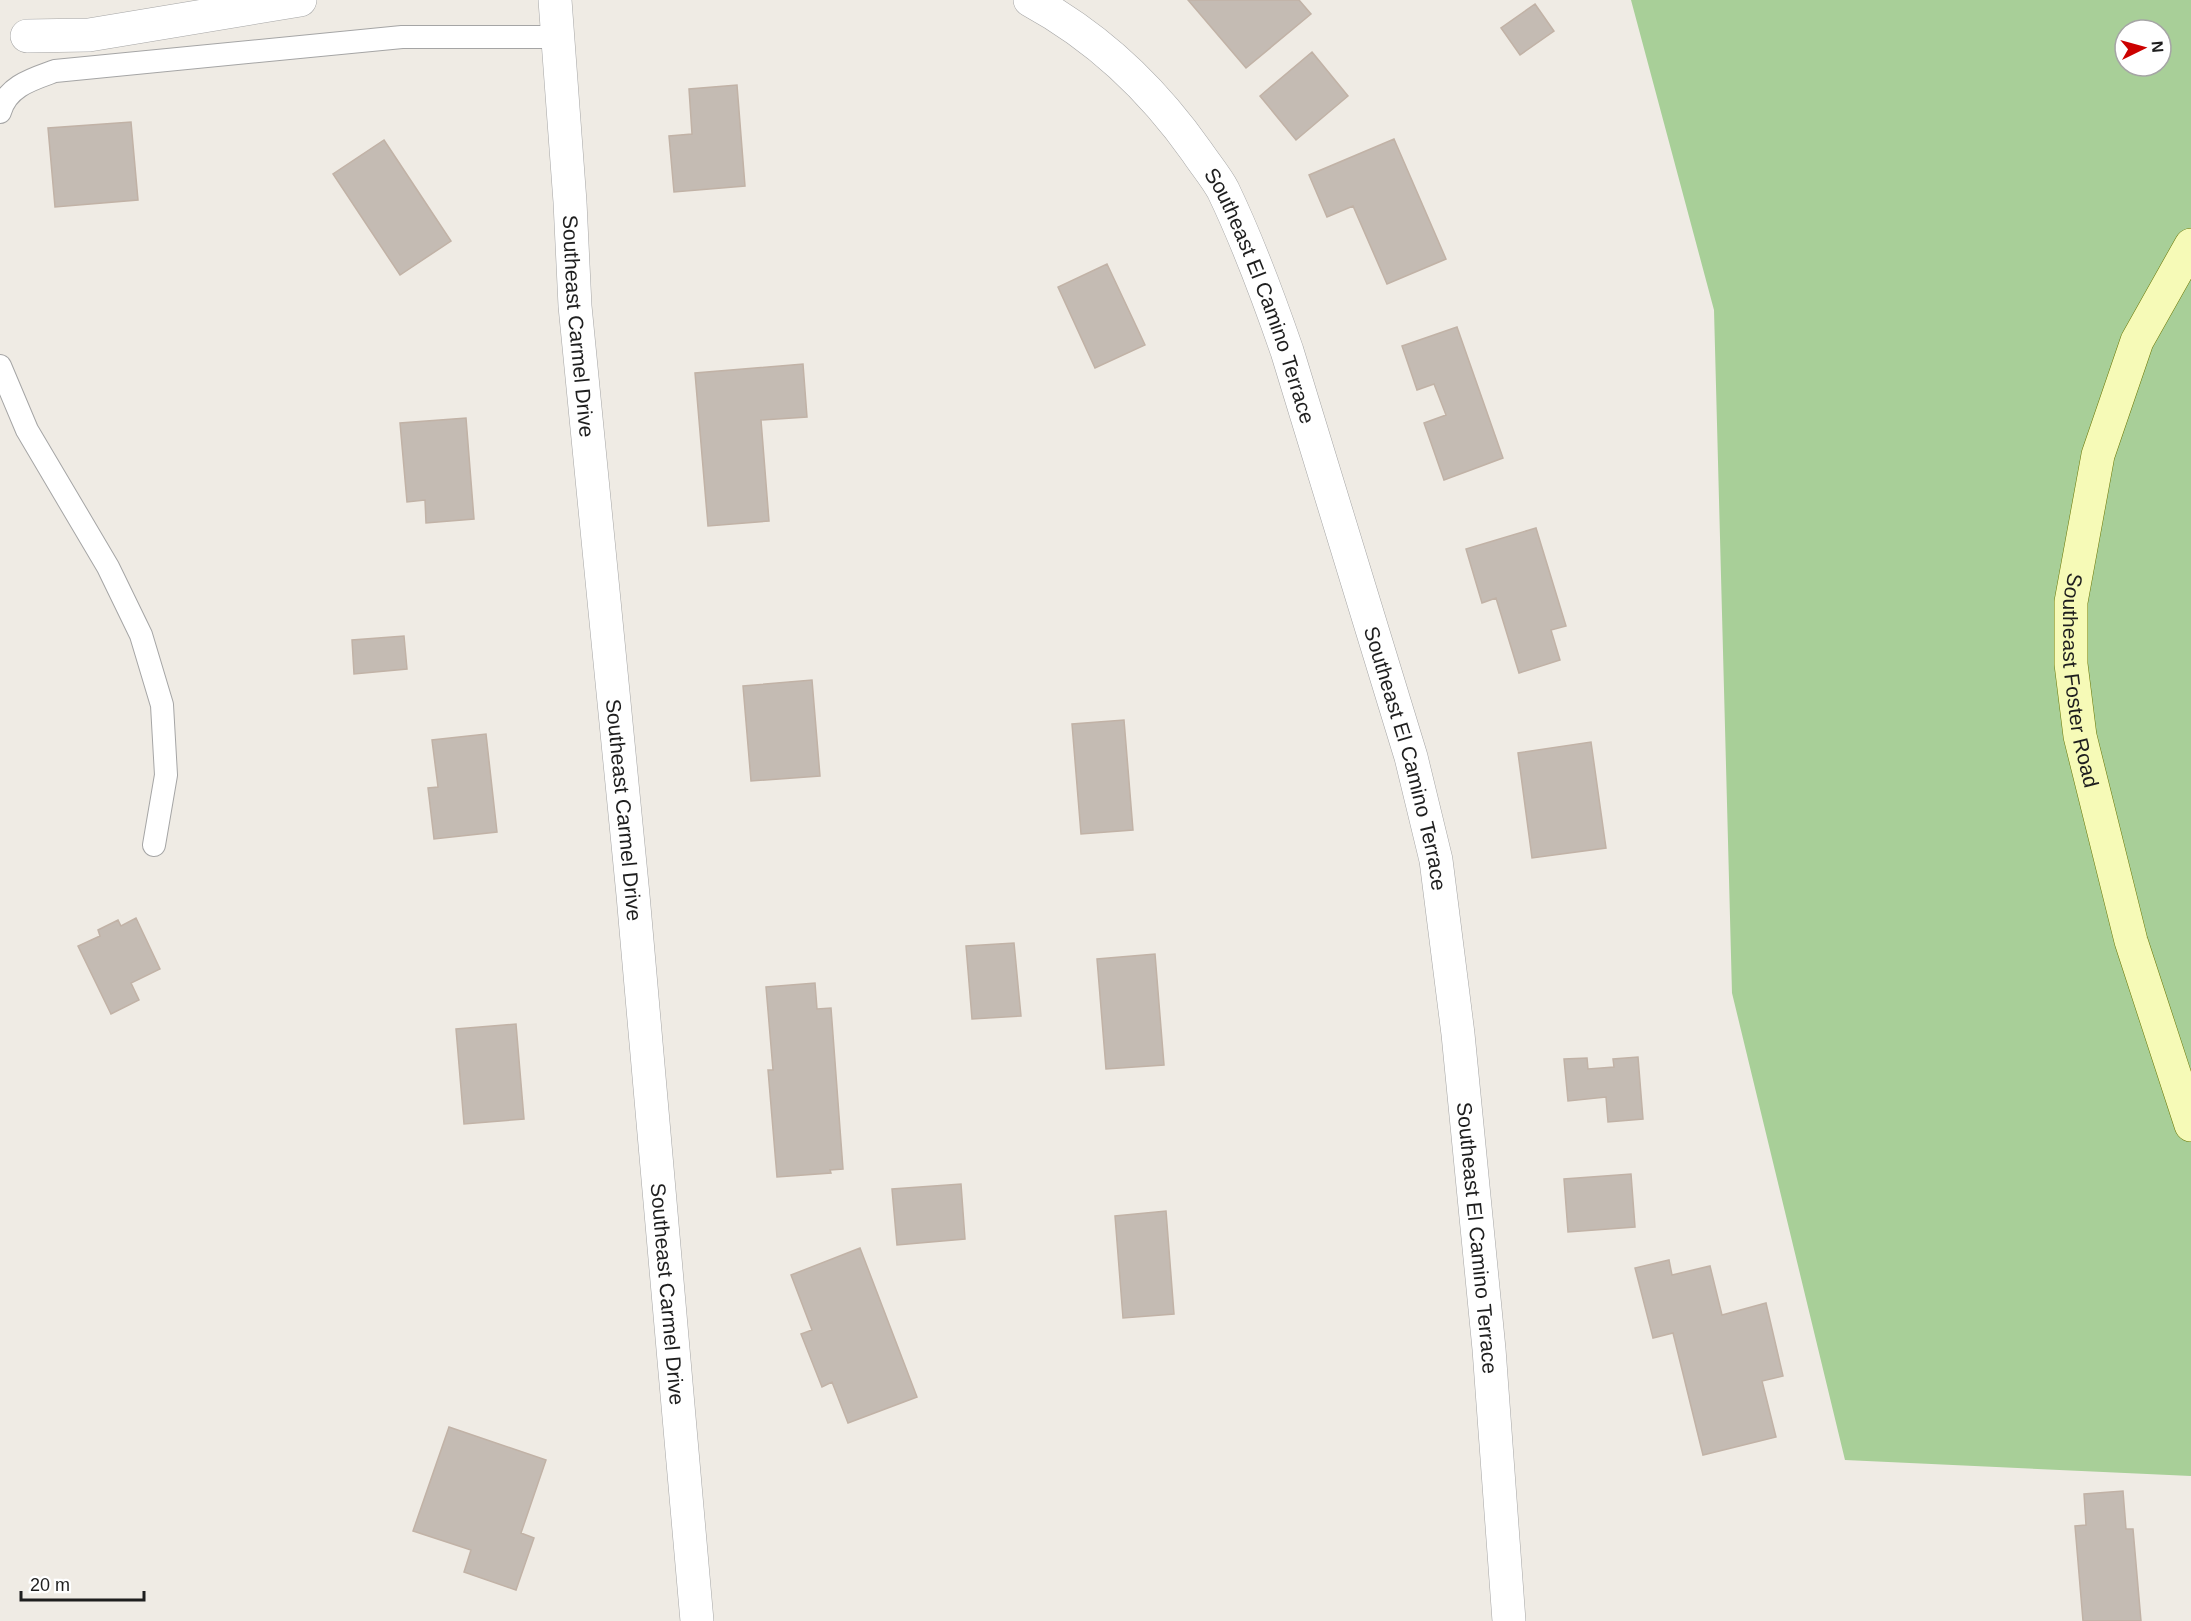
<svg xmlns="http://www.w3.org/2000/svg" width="2191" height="1621" font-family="Arial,sans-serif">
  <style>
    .forest { fill: #a8cf98; fill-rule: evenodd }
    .building { fill: #c4bbb3; stroke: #c1b2a6; stroke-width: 1.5 }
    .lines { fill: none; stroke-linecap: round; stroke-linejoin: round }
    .lane-casing { stroke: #a5a5a5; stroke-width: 24 }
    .street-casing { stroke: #a5a5a5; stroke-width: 34 }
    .secondary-casing { stroke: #697604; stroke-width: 34 }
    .lane { stroke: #fff; stroke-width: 22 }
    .street { stroke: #fff; stroke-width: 33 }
    .secondary { stroke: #f6fab7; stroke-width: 33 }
    .labels { text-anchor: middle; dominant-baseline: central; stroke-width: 5; stroke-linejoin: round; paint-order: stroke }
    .street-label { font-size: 21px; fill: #1e1e1e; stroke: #fff }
  </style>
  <rect width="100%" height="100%" fill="#efebe4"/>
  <!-- forest -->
  <path class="forest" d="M1631,0H2191V1476L1845,1460L1732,993L1714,310ZM2125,30H2161V66H2125Z"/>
  <!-- building -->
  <path class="building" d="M1188,0H1299L1311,14L1246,68Z
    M1535,4L1554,31L1520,55L1501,28Z
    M1312,52L1348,96L1296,140L1260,96Z
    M737,85L745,186L674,192L669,136L692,134L689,89Z
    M131,122L138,200L55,207L48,128Z
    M1394,139L1446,259L1387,284L1353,206L1327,217L1309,175Z
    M384,140L451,241L400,275L333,174Z
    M1107,264L1145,345L1095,368L1058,287Z
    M1457,327L1503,458L1444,480L1424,423L1446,415L1434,384L1417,390L1402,346Z
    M803,364L807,417L761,420L769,521L708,526L695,373Z
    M466,418L474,519L426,523L425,500L407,502L400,423Z
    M1536,528L1566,626L1551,630L1560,660L1519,673L1496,598L1482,603L1466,549Z
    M404,636L407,669L354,674L352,640Z
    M812,680L820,776L751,781L743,686Z
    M1124,720L1133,830L1081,834L1072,724Z
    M486,734L497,832L434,839L428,788L438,787L432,740Z
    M1591,742L1606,848L1532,858L1518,753Z
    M136,918L160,969L131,983L139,1000L111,1014L78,946L100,936L98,930L118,920L121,926Z
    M1014,943L1021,1016L972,1019L966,946Z
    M1155,954L1164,1065L1106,1069L1097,959Z
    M815,983L817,1009L831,1008L843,1169L830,1170L831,1173L777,1177L768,1070H773L766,987Z
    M516,1024L524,1119L464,1124L456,1029Z
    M1638,1057L1643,1119L1608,1122L1606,1097L1568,1101L1564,1059L1587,1058L1588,1069L1614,1067L1613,1059Z
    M1631,1174L1635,1227L1568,1232L1564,1179Z
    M961,1184L965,1239L897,1245L892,1189Z
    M1166,1211L1174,1314L1123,1318L1115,1216Z
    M860,1248L917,1397L848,1423L832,1382L822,1387L801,1334L812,1330L791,1275Z
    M1669,1260L1672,1275L1710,1266L1722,1315L1766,1303L1783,1376L1762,1381L1776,1437L1703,1455L1673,1333L1653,1338L1635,1268Z
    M449,1427L546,1460L521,1533L534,1538L516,1590L464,1572L471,1550L413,1531Z
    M2123,1491L2126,1529H2133L2141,1621H2083L2075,1526L2086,1525L2084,1494Z"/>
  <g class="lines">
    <defs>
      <path id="lane" d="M0,112C7,86 33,79 55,71L402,37H557
        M0,366L27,430L108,567L141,635L162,705L166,775L154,845"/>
      <g id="street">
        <path id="s1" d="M555,0L570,202L575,306L633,895L697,1621"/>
        <path id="s2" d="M1030,0C1098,37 1152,88 1197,152C1205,164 1216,177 1223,190C1248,242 1268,296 1287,351L1411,757L1436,860L1458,1034L1489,1349L1509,1621"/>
        <path d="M27,36L89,35L300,0"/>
      </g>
      <g id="secondary">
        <path id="s3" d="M2191,245L2137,341L2098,455L2071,602V664L2080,736L2131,941L2191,1125"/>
      </g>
    </defs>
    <!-- lane casing -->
    <use href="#lane" class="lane-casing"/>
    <!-- street casing -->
    <use href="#street" class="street-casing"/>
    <!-- secondary casing -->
    <use href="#secondary" class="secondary-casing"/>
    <!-- lane -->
    <use href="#lane" class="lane"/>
    <!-- street -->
    <use href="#street" class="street"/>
    <!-- secondary -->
    <use href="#secondary" class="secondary"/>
  </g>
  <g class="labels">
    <!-- street labels -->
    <g class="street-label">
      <text stroke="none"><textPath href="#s2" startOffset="386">Southeast El Camino Terrace</textPath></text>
      <text stroke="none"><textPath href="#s1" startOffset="327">Southeast Carmel Drive</textPath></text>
      <text stroke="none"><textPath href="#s3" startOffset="459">Southeast Foster Road</textPath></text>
      <text stroke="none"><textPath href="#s2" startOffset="872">Southeast El Camino Terrace</textPath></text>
      <text stroke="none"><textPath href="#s1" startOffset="813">Southeast Carmel Drive</textPath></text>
      <text stroke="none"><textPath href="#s2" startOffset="1358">Southeast El Camino Terrace</textPath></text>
      <text stroke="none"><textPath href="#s1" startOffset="1299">Southeast Carmel Drive</textPath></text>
    </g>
  </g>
  <!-- north arrow -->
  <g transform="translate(2143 48) rotate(85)"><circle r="28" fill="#ffffff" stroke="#a5a5a5" stroke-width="1.5"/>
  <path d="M0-4.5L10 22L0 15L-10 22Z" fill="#cc0100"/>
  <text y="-9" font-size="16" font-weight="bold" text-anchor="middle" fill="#1e1e1e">N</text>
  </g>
  <!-- scale -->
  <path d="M21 1591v9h123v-9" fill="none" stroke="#1e1e1e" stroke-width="3"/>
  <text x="30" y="1591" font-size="18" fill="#1e1e1e" stroke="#ffffff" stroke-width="4.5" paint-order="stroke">20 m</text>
</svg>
